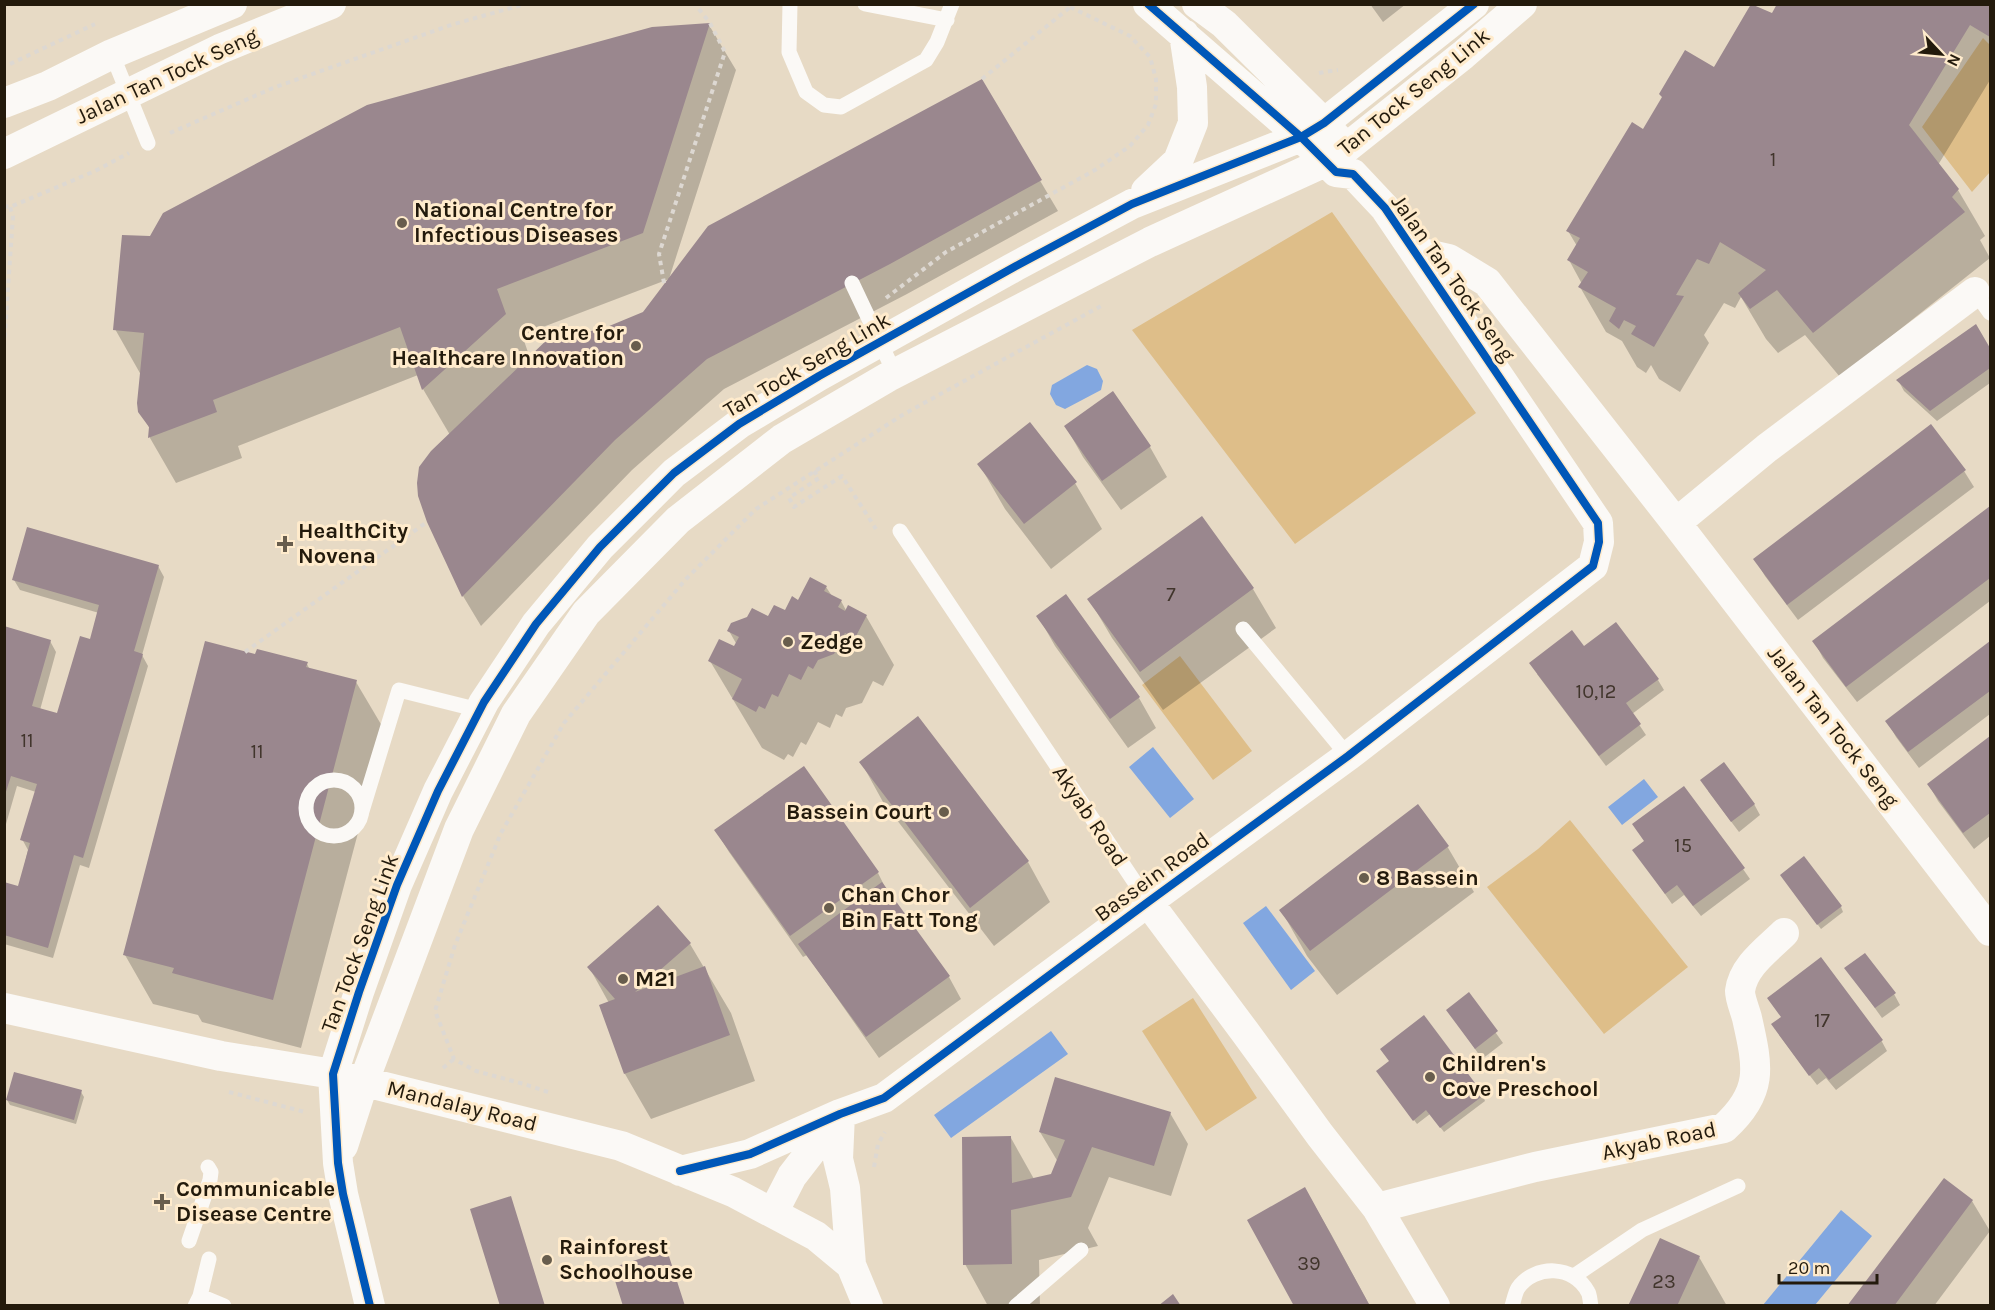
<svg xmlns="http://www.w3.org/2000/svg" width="1995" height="1310" font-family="Karla,sans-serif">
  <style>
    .green { fill: #debe89 }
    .water { fill: #82a7e0 }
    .shadow { fill: #0003 }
    .building { fill: #9a878e }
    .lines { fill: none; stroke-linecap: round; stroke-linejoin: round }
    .path { stroke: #ddd8d2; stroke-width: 4; stroke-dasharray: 4.5 4.5; stroke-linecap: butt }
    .lane { stroke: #fbf9f6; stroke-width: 15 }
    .street { stroke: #fbf9f6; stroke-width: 30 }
    .cycleway-casing { stroke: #ffebcc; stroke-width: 11 }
    .cycleway { stroke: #0057b8; stroke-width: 8 }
    .poi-dot { fill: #685d4d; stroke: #ffebcc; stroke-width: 2 }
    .labels { text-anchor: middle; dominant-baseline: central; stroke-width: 6; stroke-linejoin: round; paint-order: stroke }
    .number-label { font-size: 20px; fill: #41352c }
    .street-label { font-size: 22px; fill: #231a0c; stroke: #ffebcc }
    .poi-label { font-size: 22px; font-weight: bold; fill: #231a0c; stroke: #ffebcc; text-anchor: start }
  </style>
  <rect width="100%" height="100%" fill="#e7dac5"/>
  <!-- green -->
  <path class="green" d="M1983,38L1990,45V172L1972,192L1922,127Z
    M1332,212L1476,413L1295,544L1132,330Z
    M1180,656L1252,751L1213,780L1142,685Z
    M1570,820L1688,967L1604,1034L1487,887L1538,849Z
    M1193,998L1257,1098L1206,1131L1142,1031Z"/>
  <!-- water -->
  <path class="water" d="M1087,365L1097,369L1103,381L1101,390L1065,409L1056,405L1050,394L1052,385Z
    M1153,747L1194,799L1170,818L1129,767Z
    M1644,779L1658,797L1622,825L1608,807Z
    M1266,906L1315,971L1291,990L1243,923Z
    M1051,1031L1068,1054L951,1138L934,1115Z
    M1841,1210L1872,1236L1815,1305H1763Z"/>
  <!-- shadow -->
  <path class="shadow" d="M1370,4H1406L1383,22Z
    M1779,4H1990V80L1938,165L1958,190L1985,236L1980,240L1990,258L1840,377L1805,335L1778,353L1766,339L1741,297L1735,308L1724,303L1704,335L1709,343L1680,392L1659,379L1651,365L1646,373L1637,367L1622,341L1606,332L1580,287L1582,284L1569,260L1577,246L1568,231L1643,131L1772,15Z
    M709,25L736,70L669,279L522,335L530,358L579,334L602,331L644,313L981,81L1058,211L907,294L724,389L632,470L481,626L463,596L428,522L450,435L423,389L418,375L238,446L242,458L176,483L150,438V429L140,411L141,375L115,329L150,237L652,29Z
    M1976,326L1990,351V383L1937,421L1904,391L1898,380Z
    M1066,427L1150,447L1167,477L1121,510L1083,457Z
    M979,464L1075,483L1102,529L1051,569L1005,509Z
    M1964,471L1974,487L1798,620L1765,576L1755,559Z
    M1990,509V601L1857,702L1823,658L1814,641Z
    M1202,518L1253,589L1276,628L1163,710L1112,638L1089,599Z
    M158,566L164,577L142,655L148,666L89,868L80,865L53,958L4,944V884L19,888L28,850L22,839L36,792L17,786L4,831V628L50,641L56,652L40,710L58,715L91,641L99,613L20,590L14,580Z
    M826,587L832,596L841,601L847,612L866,616L894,665L883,686L873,681L862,703L846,708L842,717L836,714L830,728L818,722L806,745L801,742L793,757L788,754L784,760L762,748L710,661L735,648L737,645L729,631L785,613L799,602Z
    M1038,616L1139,698L1156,728L1128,748L1055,646Z
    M1990,643V714L1919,768L1896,737L1887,721Z
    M1583,649L1658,680L1664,690L1632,714L1646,735L1606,766L1537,674Z
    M256,656L307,664L310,670L356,682L385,731L301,1048L202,1022L198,1015L153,1004L125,955Z
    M918,718L1028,862L1050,902L994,946L883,802L861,762Z
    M1990,738V836L1974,849L1938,801L1929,785Z
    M803,768L878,873L889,895L949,977L961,999L879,1058L807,955L803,957L729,852L716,831Z
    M1708,791L1754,804L1760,815L1739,832Z
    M1447,846L1474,892L1337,995L1307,956L1281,910Z
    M1634,850L1743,869L1750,879L1701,916L1684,895L1672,904Z
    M1785,880L1841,907L1843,912L1821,929Z
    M690,944L731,1013L755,1081L651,1119L625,1074L609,1003L589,967Z
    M1846,968L1894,994L1900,1005L1882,1018Z
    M1469,995L1503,1043L1482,1059L1448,1010Z
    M1779,1035L1881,1040L1887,1051L1836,1090L1826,1078L1817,1085Z
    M1381,1076L1483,1096L1485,1101L1444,1132L1430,1114L1417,1124Z
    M81,1092L84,1097L76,1124L10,1105L7,1100Z
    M1170,1113L1188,1144L1171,1196L1109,1177L1088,1228L1098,1246L1039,1260L1040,1306H988L965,1264L1011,1138L1034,1179L1052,1175L1058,1162L1040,1132Z
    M1305,1189L1331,1234L1370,1306H1296Z
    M1972,1201L1990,1231L1934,1306H1849Z
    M1699,1257L1727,1306H1630Z"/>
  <!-- building -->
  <path class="building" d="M1751,4L1772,13L1777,4H1990V37L1970,25L1909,125L1959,189L1952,197L1965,212L1813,333L1777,290L1750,309L1738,293L1766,270L1720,242L1709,264L1697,259L1676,295L1684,296L1654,347L1631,334L1636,326L1624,320L1619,329L1609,321L1616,308L1578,287L1588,272L1567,260L1580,238L1566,231L1632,122L1643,129L1662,97L1659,94L1685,50L1714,67Z
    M710,23L643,233L497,289L506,314L422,390L400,327L213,400L217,412L148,438L149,427L138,412L137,403L144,333L113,330L122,235L150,236L163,213L367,105L652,27Z
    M982,79L1042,180L890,264L707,359L615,440L462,597L427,522L418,496L417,483L419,467L431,451L554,333H579L602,329L643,312L708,226Z
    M1976,324L1990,348V368L1930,411L1896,380Z
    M1113,391L1151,446L1102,481L1064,426Z
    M1030,422L1077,482L1024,524L977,464Z
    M1931,424L1966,470L1787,605L1753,559Z
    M1990,506V578L1846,687L1812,641Z
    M1202,516L1254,588L1140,672L1087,599Z
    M27,527L159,565L134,651L143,654L83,858L74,855L48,948L4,935V882L18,886L30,843L20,840L37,784L11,776L4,798V626L51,640L32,706L57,713L80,636L90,639L99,605L12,580Z
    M810,577L827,586L824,591L842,600L838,607L845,611L848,605L867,615L855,638L845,633L834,654L818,660L813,669L808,666L801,680L789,674L778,697L772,694L765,709L759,706L756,712L732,699L742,679L708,661L719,639L734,646L739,637L727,631L731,623L747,617L752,608L768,616L774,605L785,610L792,596L798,600Z
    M1066,594L1140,697L1110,719L1036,616Z
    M1616,622L1659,679L1626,703L1641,724L1599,756L1529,663L1572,630L1584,646Z
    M205,641L255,654L257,649L308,662L306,667L357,680L273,1000L172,973L174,968L123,955Z
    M1990,641V691L1908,752L1885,721Z
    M918,716L1029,861L970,908L859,762Z
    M1990,736V813L1963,833L1927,784Z
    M1724,762L1755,804L1731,822L1700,780Z
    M804,766L879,872L790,936L714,830Z
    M1684,786L1745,868L1693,906L1677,885L1665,894L1632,850L1644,841L1632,824Z
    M1418,804L1449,846L1310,951L1279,910Z
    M1804,856L1842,906L1817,925L1780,875Z
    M882,882L950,976L866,1037L798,944Z
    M658,905L691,943L635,992L705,966L730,1035L624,1074L599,1005L615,999L587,967Z
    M1865,953L1896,993L1875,1008L1844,968Z
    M1821,957L1883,1040L1829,1080L1819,1068L1809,1076L1771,1024L1781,1017L1767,998Z
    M1469,992L1498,1031L1475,1049L1446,1010Z
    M1424,1015L1484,1095L1440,1128L1426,1110L1413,1121L1376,1071L1389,1061L1380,1049Z
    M14,1072L82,1090L74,1120L6,1100Z
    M1055,1077L1171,1112L1154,1166L1092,1147L1071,1197L1011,1210L1012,1264L963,1265L962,1137L1011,1136L1012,1183L1051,1174L1065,1140L1039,1132Z
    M1944,1178L1973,1200L1894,1306H1847Z
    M1305,1187L1370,1306H1294L1247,1220Z
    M511,1196L545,1306H500L470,1209Z
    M1660,1238L1700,1256L1677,1306H1628Z
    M667,1250L685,1306H623L611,1268Z
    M1173,1294L1181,1306H1158Z"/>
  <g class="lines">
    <!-- path -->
    <path class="path" d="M10,64L95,24
      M1319,73L1338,70
      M982,79L1074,4
      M170,133L273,88L454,24L525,4
      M4,206L10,207L95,171L129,153
      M664,283L659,254L725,52L710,23L695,4
      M886,298L946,252L1095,170L1130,146L1148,125L1156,104V79L1150,57L1130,36L1064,4
      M4,346L13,216L10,207
      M814,471L819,478L789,498L794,507L842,476L876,529
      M245,652L427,522
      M443,1068L454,1059
      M229,1092L305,1112
      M548,1092L524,1084L476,1071L454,1059L435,1011L455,945L501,833L564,723L686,579L756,509L904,414L1101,306
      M874,1167L878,1144L885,1132"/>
    <!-- lane -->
    <path class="lane" d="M790,4L789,52L806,92L824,105L841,107L926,60L937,42L952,4
      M865,4L947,20
      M112,54L148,143
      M852,283L895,374
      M1975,292L1990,313
      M900,531L1148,902
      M1243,629L1348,756
      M306 808a28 28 0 1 1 56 0a28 28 0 1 1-56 0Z
      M362,811L399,690L479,710
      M189,1241L210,1180L211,1172L208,1167
      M1574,1276L1642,1230L1738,1186
      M200,1296L224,1306
      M195,1306L200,1296L209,1259
      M1016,1306L1081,1250
      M1512,1306C1514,1300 1515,1293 1518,1288C1535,1264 1574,1265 1588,1292C1590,1295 1590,1302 1591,1306"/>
    <!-- street -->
    <path class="street" d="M1197,4L1224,24L1324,123L1336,137
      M4,103L48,86L112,54L232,4
      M4,154L220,49L331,4
      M1146,191L1178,161L1193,123L1192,87L1184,34
      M1414,251L1449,259L1487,282L1676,523L1990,931
      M1676,523L1767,448L1975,292
      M1148,902L1245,1032L1320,1135L1377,1208L1435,1306
      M4,1008L221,1056L333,1074L621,1146L733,1192L816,1236L851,1265L868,1306
      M840,1114L838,1159L845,1188L851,1265
      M343,1146L364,1081L459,829L516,714L586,613L678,520L782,439L888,377L1150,242L1325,162L1345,149L1463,55L1522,4
      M680,1171L750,1154L840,1114L884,1098L1148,902L1348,756L1593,566L1599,542L1598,523L1385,208L1353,174L1336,172L1301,137L1148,4
      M1377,1208L1535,1167L1724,1128C1764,1092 1758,1067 1747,1018C1745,1010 1740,999 1740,991C1743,966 1768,949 1784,933
      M773,1213L792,1176L836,1119
      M370,1306L343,1194L338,1163L333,1074L359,992L397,885L438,791L484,702L536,624L600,547L674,473L739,424L819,376L1016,266L1132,204L1301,137L1324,123L1474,4"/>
    <defs>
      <path id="cycleway" d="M680,1171L750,1154L840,1114L884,1098L1148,902L1348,756L1593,566L1599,542L1598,523L1385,208L1353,174L1336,172L1301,137L1148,4
        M370,1306L343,1194L338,1163L333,1074L359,992L397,885L438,791L484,702L536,624L600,547L674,473L739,424L819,376L1016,266L1132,204L1301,137L1324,123L1474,4"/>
    </defs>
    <!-- cycleway casing -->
    <use href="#cycleway" class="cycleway-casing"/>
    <!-- cycleway -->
    <use href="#cycleway" class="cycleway"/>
  </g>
  <!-- markers -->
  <g class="poi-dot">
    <circle cx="402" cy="223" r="6"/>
    <circle cx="636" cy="346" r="6"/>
    <path d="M282 535h6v6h6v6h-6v6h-6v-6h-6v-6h6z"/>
    <circle cx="788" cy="642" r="6"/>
    <circle cx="944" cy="812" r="6"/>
    <circle cx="1364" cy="878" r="6"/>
    <circle cx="829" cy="908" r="6"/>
    <circle cx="623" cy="979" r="6"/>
    <circle cx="1430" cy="1077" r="6"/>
    <path d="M159 1193h6v6h6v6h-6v6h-6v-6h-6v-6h6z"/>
    <circle cx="547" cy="1260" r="6"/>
  </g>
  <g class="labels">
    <!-- number labels -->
    <g class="number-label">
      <text x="1773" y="159">1</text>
      <text x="1171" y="594">7</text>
      <text x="1596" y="691">10,12</text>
      <text x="27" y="740">11</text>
      <text x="257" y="751">11</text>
      <text x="1683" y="845">15</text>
      <text x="1822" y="1020">17</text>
      <text x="1309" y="1263">39</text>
      <text x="1664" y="1281">23</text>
    </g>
    <!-- street labels -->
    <g class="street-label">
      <text transform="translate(167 76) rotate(-25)">Jalan Tan Tock Seng</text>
      <text transform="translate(1414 92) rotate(-39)">Tan Tock Seng Link</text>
      <text transform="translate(1453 278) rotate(55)">Jalan Tan Tock Seng</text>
      <text transform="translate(807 365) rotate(-30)">Tan Tock Seng Link</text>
      <text transform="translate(1833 727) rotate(52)">Jalan Tan Tock Seng</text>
      <text transform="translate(1090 816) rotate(56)">Akyab Road</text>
      <text transform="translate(1152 877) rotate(-36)">Bassein Road</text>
      <text transform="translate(360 943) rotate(-70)">Tan Tock Seng Link</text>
      <text transform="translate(462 1106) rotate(14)">Mandalay Road</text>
      <text transform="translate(1659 1141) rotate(-12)">Akyab Road</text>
    </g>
    <!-- poi labels -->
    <g class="poi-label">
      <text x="414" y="210">National Centre for<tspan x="414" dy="25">Infectious Diseases</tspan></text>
      <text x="624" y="333" text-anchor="end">Centre for<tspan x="624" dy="25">Healthcare Innovation</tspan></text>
      <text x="298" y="531">HealthCity<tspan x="298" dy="25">Novena</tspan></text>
      <text x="800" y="642">Zedge</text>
      <text x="932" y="812" text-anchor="end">Bassein Court</text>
      <text x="1376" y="878">8 Bassein</text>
      <text x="841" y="895">Chan Chor<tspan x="841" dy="25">Bin Fatt Tong</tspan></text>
      <text x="635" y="979">M21</text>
      <text x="1442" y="1064">Children's<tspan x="1442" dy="25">Cove Preschool</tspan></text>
      <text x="176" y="1189">Communicable<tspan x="176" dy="25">Disease Centre</tspan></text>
      <text x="559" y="1247">Rainforest<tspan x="559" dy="25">Schoolhouse</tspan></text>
    </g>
  </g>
  <!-- border -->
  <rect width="1995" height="1310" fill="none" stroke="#231a0c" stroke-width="12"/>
  <!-- north arrow -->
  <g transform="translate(1941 54) rotate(116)" stroke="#ffebcc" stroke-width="4.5" paint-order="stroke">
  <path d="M0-4.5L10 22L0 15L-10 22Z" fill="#231a0c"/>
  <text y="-9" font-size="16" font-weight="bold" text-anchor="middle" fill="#231a0c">N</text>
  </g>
  <!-- scale -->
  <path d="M1779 1274v9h98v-9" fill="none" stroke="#231a0c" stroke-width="3"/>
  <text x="1788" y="1274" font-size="18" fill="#231a0c" stroke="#ffebcc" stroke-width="4.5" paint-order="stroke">20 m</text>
</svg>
